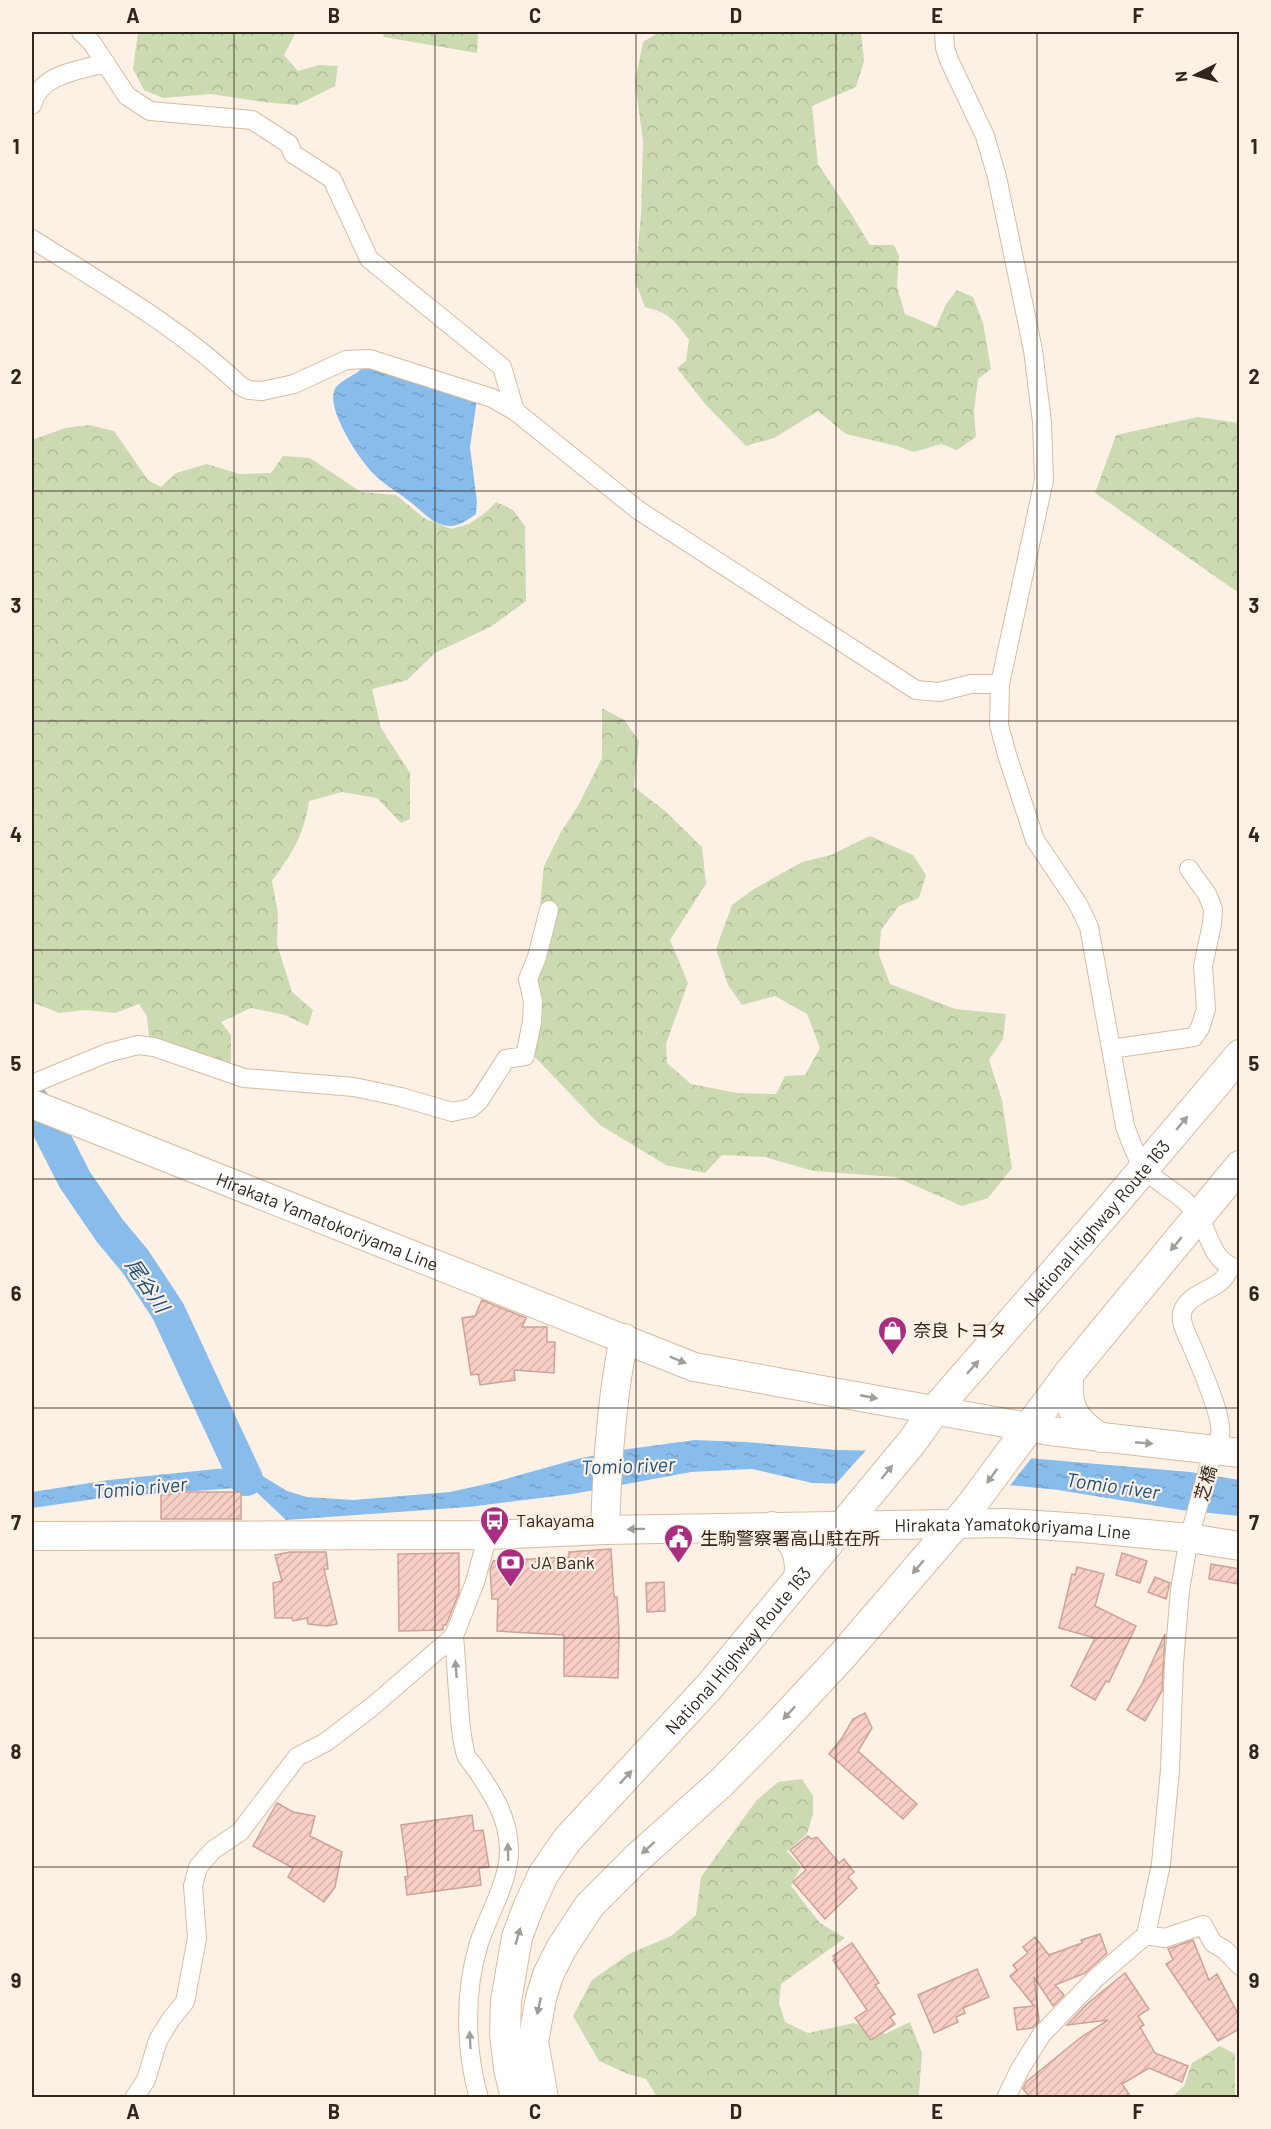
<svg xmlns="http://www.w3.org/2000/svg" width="1271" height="2129" font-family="Barlow,'Noto Sans JP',sans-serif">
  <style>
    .forest { fill: url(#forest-crowns) }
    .water { fill: url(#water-ripples) }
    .pier { fill: #fdf1e6 }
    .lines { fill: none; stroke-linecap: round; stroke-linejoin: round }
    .river { stroke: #88bceb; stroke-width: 34 }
    .building { fill: url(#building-hatch); stroke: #cba399; stroke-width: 1.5 }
    .minor-casing { stroke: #d7bc9f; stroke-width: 20 }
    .primary-casing { stroke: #d7bc9f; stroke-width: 30 }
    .trunk-casing { stroke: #d7bc9f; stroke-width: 32 }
    .minor { stroke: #fff; stroke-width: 18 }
    .primary { stroke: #fff; stroke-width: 28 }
    .trunk { stroke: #fff; stroke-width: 30 }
    .oneway { fill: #a29d98 }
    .grid { fill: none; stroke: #31261b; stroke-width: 1.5; stroke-opacity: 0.55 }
    .labels { text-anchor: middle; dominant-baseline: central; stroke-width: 4.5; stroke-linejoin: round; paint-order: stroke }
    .street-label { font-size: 18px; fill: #31261b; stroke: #fdf1e6 }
    .poi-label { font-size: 18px; fill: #31261b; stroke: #fdf1e6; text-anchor: start }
    .water-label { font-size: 20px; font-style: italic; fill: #19517e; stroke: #fdf1e6 }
    .neatline { fill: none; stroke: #31261b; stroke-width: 2 }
    .grid-label { font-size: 20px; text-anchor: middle; font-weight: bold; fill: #31261b }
  </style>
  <defs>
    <pattern id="forest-crowns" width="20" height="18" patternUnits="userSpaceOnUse" patternTransform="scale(1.5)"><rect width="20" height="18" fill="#cbdab1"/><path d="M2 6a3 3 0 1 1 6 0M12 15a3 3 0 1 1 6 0" fill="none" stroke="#afbb98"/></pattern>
    <pattern id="water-ripples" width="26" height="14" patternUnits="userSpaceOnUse" patternTransform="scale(1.5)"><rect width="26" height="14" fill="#88bceb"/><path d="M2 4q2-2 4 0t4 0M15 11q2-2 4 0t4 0" fill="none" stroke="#76a1c9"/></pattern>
    <pattern id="building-hatch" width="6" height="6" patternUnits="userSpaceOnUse" patternTransform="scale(1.5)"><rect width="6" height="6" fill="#f9cfc5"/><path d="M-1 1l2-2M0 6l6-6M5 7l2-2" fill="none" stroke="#d6b2a9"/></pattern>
  </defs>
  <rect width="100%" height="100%" fill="#fdf1e6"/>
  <!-- forest -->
  <path class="forest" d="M138,32H296L284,55L298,71L319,65L338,66L335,86L297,105L263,102L211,94L163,98L144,90L133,69Z
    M382,32H478L477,53L384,37Z
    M659,32H861L864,61L856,87L812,106L818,164L850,212L870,245H894L899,256L897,287L905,314L936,327L946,304L957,290L973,297L983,323L991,369L978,379L974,411L976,437L957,450L941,444L914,452L897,446L846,434L818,411L774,438L746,446L705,404L677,368L686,361L689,340C675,321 670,313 645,307L635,281L641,215L643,141L635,82L643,42Z
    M1198,417L1239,423V593L1095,493L1116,435Z
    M89,425L114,431L148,480L161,487L176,473L207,464L239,474L271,473L283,456L310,458L361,492L396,495L424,518L451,529L469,524L485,513L496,502L513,510L525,526L526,601L492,626L435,653L407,680L372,689L381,728L410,773V819L401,823L377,798L342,792L309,801C304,836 292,853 272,881L278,913L277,944L292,992L313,1010L308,1026L285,1015L251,1008L221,1022L231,1035V1067L178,1048L149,1036L147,1016L139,1004L115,1013L85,1010L59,1013L32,1002V440L65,428Z
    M602,708L624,720L639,741L634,787L665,811L702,847L706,884L670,940L688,983L666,1044L667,1063L691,1084L737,1093L776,1094L785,1076L805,1075L820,1048L807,1014L775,996L742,1005L728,985L716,949L732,905L754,889L802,862L831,855L870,836L913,855L926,875L919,898L899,906L881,930L879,955L890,984L955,1009L1006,1014L1003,1039L989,1060L1002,1100L1012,1168L988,1198L962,1206L895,1177L813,1171L765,1157L722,1155L705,1173L666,1165L600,1125L534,1056L541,1005L535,980L551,940L540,903L544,866L561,832L579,804L602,758Z
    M802,1779L813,1796V1814L807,1834L787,1851L801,1867L791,1886L820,1923L845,1938L781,1984L779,2003L785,2022L808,2033L854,2023L885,2034L910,2022L922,2053L919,2094L917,2098L657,2097L646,2079L628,2074L599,2061L573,2016L592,1980L629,1954L671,1936L696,1915L701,1877L756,1801L778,1782Z
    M1220,2046L1235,2054V2097H1172L1184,2086L1192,2063Z"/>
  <!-- water -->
  <path class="water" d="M365,365L477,399L470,447L477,502L476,514C466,521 456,529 443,525C429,521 420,509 409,501C398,492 386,486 376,476C361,463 327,411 334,391C339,379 356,377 365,365Z
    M695,1440L746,1442L837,1450L958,1452L1190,1472L1240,1480L1239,1516L1181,1510L1058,1490L997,1484L914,1486L812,1483L752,1469L691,1472L573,1494L468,1507L286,1520L251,1487L109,1497L32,1508V1492L109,1480L216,1469L248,1467L287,1491L307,1497L353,1500L450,1492L495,1482L577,1459L621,1450Z"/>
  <!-- pier -->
  <path class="pier" d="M868,1448L959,1449L1034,1455L1008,1488L914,1489L833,1487Z"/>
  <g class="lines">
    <!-- river -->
    <path class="river" d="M32,1101L49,1129L75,1180L110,1231L135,1261L168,1311L246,1479"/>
  </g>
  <!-- building -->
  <path class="building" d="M482,1300L526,1318L522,1327H547V1342H555L554,1373L514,1370L515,1380L480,1385L478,1374L471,1375L462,1318L475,1316Z
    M189,1492H241V1519H161V1495Z
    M611,1549L614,1597H617L619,1633L618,1678L564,1676V1635L497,1631L498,1599H492L490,1570L493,1561L569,1557V1552Z
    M290,1552H326L328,1569H324L337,1624L327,1626L308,1624L307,1618L293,1621L292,1618H275L273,1583L282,1581L275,1555Z
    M459,1553V1593L446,1625H443V1630L399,1631L398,1554Z
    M1122,1553L1147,1561L1140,1583L1116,1575Z
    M1211,1564L1239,1569V1584L1209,1579Z
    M1077,1567L1104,1574L1095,1606L1136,1626L1109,1682L1106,1681L1095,1700L1071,1686L1095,1638L1059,1628L1072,1574L1075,1575Z
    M1155,1577L1170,1583L1166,1599L1148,1592Z
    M664,1582L665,1611L647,1612L646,1583Z
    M1165,1634L1162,1691L1145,1721L1127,1710L1141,1686Z
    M865,1713L872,1728L858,1751L917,1804L903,1819L829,1754L842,1738L853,1719Z
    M277,1803L293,1812L315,1816L310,1836L342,1852L335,1887L324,1902L288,1877L293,1868L253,1846Z
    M472,1815L474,1831L483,1830L489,1867L479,1868L481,1885L407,1895L405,1877L408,1876L401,1825Z
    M808,1836L811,1839L817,1837L839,1863L844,1859L854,1872L848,1877L857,1888L825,1919L793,1882L806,1870L790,1850Z
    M1100,1934L1107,1953L1085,1973L1055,1985L1064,1995L1053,2006L1034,1977L1039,2021L1032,2028L1017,2030L1014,2008L1034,2006L1010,1976L1017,1970L1013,1965L1028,1953L1023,1947L1035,1937L1049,1955L1082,1943L1081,1940Z
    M1193,1940L1209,1980L1217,1974L1239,2016V2029L1218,2041L1166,1964L1173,1960L1168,1949Z
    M852,1943L879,1983L875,1985L895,2014L890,2017L895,2024L871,2040L855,2018L867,2010L833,1960L835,1959L833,1956Z
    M977,1969L989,1997L963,2008L965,2013L956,2017L958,2022L934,2033L918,1995Z
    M1125,1973L1149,2009L1138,2016L1144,2025L1140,2027L1155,2053L1188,2066L1182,2082L1149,2068L1122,2084L1131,2097H1030L1023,2089L1026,2082L1080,2038L1108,2020L1067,2025L1087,2004Z"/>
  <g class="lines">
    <defs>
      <path id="minor" d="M81,32L92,43L127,96L150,111L252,120L289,144L293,154L332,179L369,259L502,367L515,411
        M944,32L945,48L949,60L985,136L997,177L1033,350L1042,422L1044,480L1000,684L999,725L1007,755L1035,840L1078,904L1089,927L1125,1126C1130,1140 1136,1158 1145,1169C1161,1187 1184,1194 1198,1216C1209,1232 1211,1258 1231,1266C1228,1272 1226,1277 1221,1281C1210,1291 1186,1296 1182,1313C1180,1323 1187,1335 1191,1344C1199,1363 1224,1418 1220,1436C1219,1441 1216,1445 1214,1449L1189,1538L1180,1590L1174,1663L1170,1770L1161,1864L1146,1935L1096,1978L1042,2034L1020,2069L1006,2098
        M32,105C40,74 79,70 106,63
        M32,239C104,285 179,327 242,387L249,390L262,391L294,384L346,360L370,359L492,398L515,411L638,510L916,690L939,692L971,684H1000
        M1111,1049L1194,1037L1200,1028L1206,1009L1203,966L1212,924L1213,909L1207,894L1189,869
        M32,1084L107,1053L138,1045L154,1047L244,1078L354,1087L401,1097L452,1112L471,1108L479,1101L506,1059L525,1056L532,1022L533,1001L528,979L537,957L549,910
        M454,1636C456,1659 457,1682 459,1705C460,1721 461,1739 466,1755C468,1760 473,1764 476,1769C493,1794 508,1817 509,1848C510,1880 489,1913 479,1943C464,1991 465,2050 479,2098
        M1146,1935L1165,1938L1203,1925L1213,1943L1225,1950L1240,1966
        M134,2098L146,2080L158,2040L171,2019L185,2002L197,1938L193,1886L198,1867L213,1850L240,1832L297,1757L326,1742L373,1706L454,1636L475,1582L488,1535"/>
      <g id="primary">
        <path id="s1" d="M32,1104L694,1367L1050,1431L1240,1453"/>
        <path d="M1070,1372C1065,1405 1073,1420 1101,1438"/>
        <path d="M772,1526C795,1538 803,1558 797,1582"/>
        <path d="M605,1530C607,1466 611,1400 624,1338"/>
        <path id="s2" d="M32,1536L488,1535L605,1530L1006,1523L1083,1528L1189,1538L1240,1546"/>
      </g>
      <g id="trunk">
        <path id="s3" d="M516,2098L509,2068L505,2034L506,2001L517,1937L528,1908L543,1875L567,1840L709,1687L912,1442L934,1411L1113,1205L1240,1055"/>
        <path d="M543,2098L533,2042L541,1998L548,1975L561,1949L589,1906L635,1860L722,1782L777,1726L843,1655L970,1507L1070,1372L1240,1166"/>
      </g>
    </defs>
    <!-- minor casing -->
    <use href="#minor" class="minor-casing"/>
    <!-- primary casing -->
    <use href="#primary" class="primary-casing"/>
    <!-- trunk casing -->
    <use href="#trunk" class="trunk-casing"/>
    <!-- minor -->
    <use href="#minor" class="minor"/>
    <!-- primary -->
    <use href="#primary" class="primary"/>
    <!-- trunk -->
    <use href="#trunk" class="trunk"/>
  </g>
  <!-- one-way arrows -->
  <defs><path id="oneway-solid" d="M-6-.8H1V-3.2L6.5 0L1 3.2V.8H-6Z" transform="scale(1.5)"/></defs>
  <g class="oneway">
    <use href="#oneway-solid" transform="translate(1182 1123) rotate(-50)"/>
    <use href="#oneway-solid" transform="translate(1176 1244) rotate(130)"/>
    <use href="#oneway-solid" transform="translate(678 1360) rotate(23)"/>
    <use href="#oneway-solid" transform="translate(973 1367) rotate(-48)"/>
    <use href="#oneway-solid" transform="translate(869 1397) rotate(11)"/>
    <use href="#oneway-solid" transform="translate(1144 1443) rotate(5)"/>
    <use href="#oneway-solid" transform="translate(887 1472) rotate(-51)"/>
    <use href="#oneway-solid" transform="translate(992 1476) rotate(126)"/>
    <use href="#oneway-solid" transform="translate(636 1529) rotate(179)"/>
    <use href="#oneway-solid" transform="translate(918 1567) rotate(130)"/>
    <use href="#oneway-solid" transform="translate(456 1669) rotate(-94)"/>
    <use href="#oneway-solid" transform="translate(789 1713) rotate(133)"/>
    <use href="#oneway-solid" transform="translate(626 1777) rotate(-47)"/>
    <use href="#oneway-solid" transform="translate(648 1848) rotate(138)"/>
    <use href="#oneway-solid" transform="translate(508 1852) rotate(-92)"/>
    <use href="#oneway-solid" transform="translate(518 1936) rotate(-74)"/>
    <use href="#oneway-solid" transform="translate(539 2006) rotate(102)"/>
    <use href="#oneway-solid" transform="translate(470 2040) rotate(-93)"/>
  </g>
  <!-- grid -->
  <path class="grid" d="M234,32V2098M435,32V2098M636,32V2098M836,32V2098M1037,32V2098M32,262H1240M32,491H1240M32,721H1240M32,950H1240M32,1179H1240M32,1408H1240M32,1638H1240M32,1867H1240"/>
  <!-- icons -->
  <defs>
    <symbol id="shop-pin" viewBox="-11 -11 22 30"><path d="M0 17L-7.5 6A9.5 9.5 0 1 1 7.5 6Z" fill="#a92e82" stroke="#fdf1e6"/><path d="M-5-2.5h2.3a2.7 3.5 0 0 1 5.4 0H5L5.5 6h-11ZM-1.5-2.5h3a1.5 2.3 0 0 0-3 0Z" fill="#fff"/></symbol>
    <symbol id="bus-pin" viewBox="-11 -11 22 30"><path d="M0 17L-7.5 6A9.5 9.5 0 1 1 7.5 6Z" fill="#a92e82" stroke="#fdf1e6"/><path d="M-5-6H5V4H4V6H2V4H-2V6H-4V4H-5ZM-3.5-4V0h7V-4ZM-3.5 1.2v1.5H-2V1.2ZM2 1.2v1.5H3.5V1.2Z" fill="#fff"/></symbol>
    <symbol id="civic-pin" viewBox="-11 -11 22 30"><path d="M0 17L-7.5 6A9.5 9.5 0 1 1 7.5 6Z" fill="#a92e82" stroke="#fdf1e6"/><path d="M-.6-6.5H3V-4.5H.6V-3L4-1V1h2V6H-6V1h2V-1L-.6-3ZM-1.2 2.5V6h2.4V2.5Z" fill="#fff"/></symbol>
    <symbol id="bank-pin" viewBox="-11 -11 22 30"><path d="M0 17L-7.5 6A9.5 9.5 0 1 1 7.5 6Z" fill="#a92e82" stroke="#fdf1e6"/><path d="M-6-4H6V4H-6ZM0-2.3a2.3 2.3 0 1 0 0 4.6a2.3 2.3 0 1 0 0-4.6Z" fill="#fff"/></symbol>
  </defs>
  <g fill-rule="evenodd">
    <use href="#shop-pin" x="876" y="1314" width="33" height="45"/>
    <use href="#bus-pin" x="478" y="1504" width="33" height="45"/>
    <use href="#civic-pin" x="662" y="1522" width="33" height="45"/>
    <use href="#bank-pin" x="494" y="1546" width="33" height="45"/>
  </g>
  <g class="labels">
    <!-- street labels -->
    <g class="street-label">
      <text stroke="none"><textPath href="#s1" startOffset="318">Hirakata Yamatokoriyama Line</textPath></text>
      <text stroke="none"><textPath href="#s3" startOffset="1086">National Highway Route 163</textPath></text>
      <text transform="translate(1205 1483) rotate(-74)">芝橋</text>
      <text stroke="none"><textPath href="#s2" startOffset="981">Hirakata Yamatokoriyama Line</textPath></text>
      <text stroke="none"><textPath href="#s3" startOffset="528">National Highway Route 163</textPath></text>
    </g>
    <!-- poi labels -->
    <g class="poi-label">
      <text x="913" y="1330">奈良 トヨタ</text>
      <text x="516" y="1520">Takayama</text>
      <text x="700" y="1538">生駒警察署高山駐在所</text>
      <text x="531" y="1562">JA Bank</text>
    </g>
    <!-- water labels -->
    <g class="water-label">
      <text transform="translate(148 1285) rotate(56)">尾谷川</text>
      <text transform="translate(628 1465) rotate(-2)">Tomio river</text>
      <text transform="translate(1113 1485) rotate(8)">Tomio river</text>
      <text transform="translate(140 1487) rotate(-5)">Tomio river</text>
    </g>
  </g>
  <!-- border -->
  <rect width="1271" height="2129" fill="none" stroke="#fdf1e6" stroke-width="66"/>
  <!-- north arrow -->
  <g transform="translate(1196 75) rotate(264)" stroke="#fdf1e6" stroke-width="4.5" paint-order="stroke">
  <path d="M0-4.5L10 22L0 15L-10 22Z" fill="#31261b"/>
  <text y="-9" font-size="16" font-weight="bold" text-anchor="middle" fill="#31261b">N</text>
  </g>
  <rect x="33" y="33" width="1205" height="2063" class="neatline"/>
  <g class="grid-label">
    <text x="133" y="23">A</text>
    <text x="334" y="23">B</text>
    <text x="535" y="23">C</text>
    <text x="736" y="23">D</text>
    <text x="937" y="23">E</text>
    <text x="1138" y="23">F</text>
    <text x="16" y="154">1</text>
    <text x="1254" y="154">1</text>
    <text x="16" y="384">2</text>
    <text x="1254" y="384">2</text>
    <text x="16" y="613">3</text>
    <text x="1254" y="613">3</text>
    <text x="16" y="842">4</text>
    <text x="1254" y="842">4</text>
    <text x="16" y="1071">5</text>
    <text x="1254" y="1071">5</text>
    <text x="16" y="1301">6</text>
    <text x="1254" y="1301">6</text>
    <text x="16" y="1530">7</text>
    <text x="1254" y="1530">7</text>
    <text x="16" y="1759">8</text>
    <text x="1254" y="1759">8</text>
    <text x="16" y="1988">9</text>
    <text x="1254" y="1988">9</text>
    <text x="133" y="2119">A</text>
    <text x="334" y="2119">B</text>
    <text x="535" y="2119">C</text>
    <text x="736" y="2119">D</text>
    <text x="937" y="2119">E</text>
    <text x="1138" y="2119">F</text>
  </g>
</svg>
